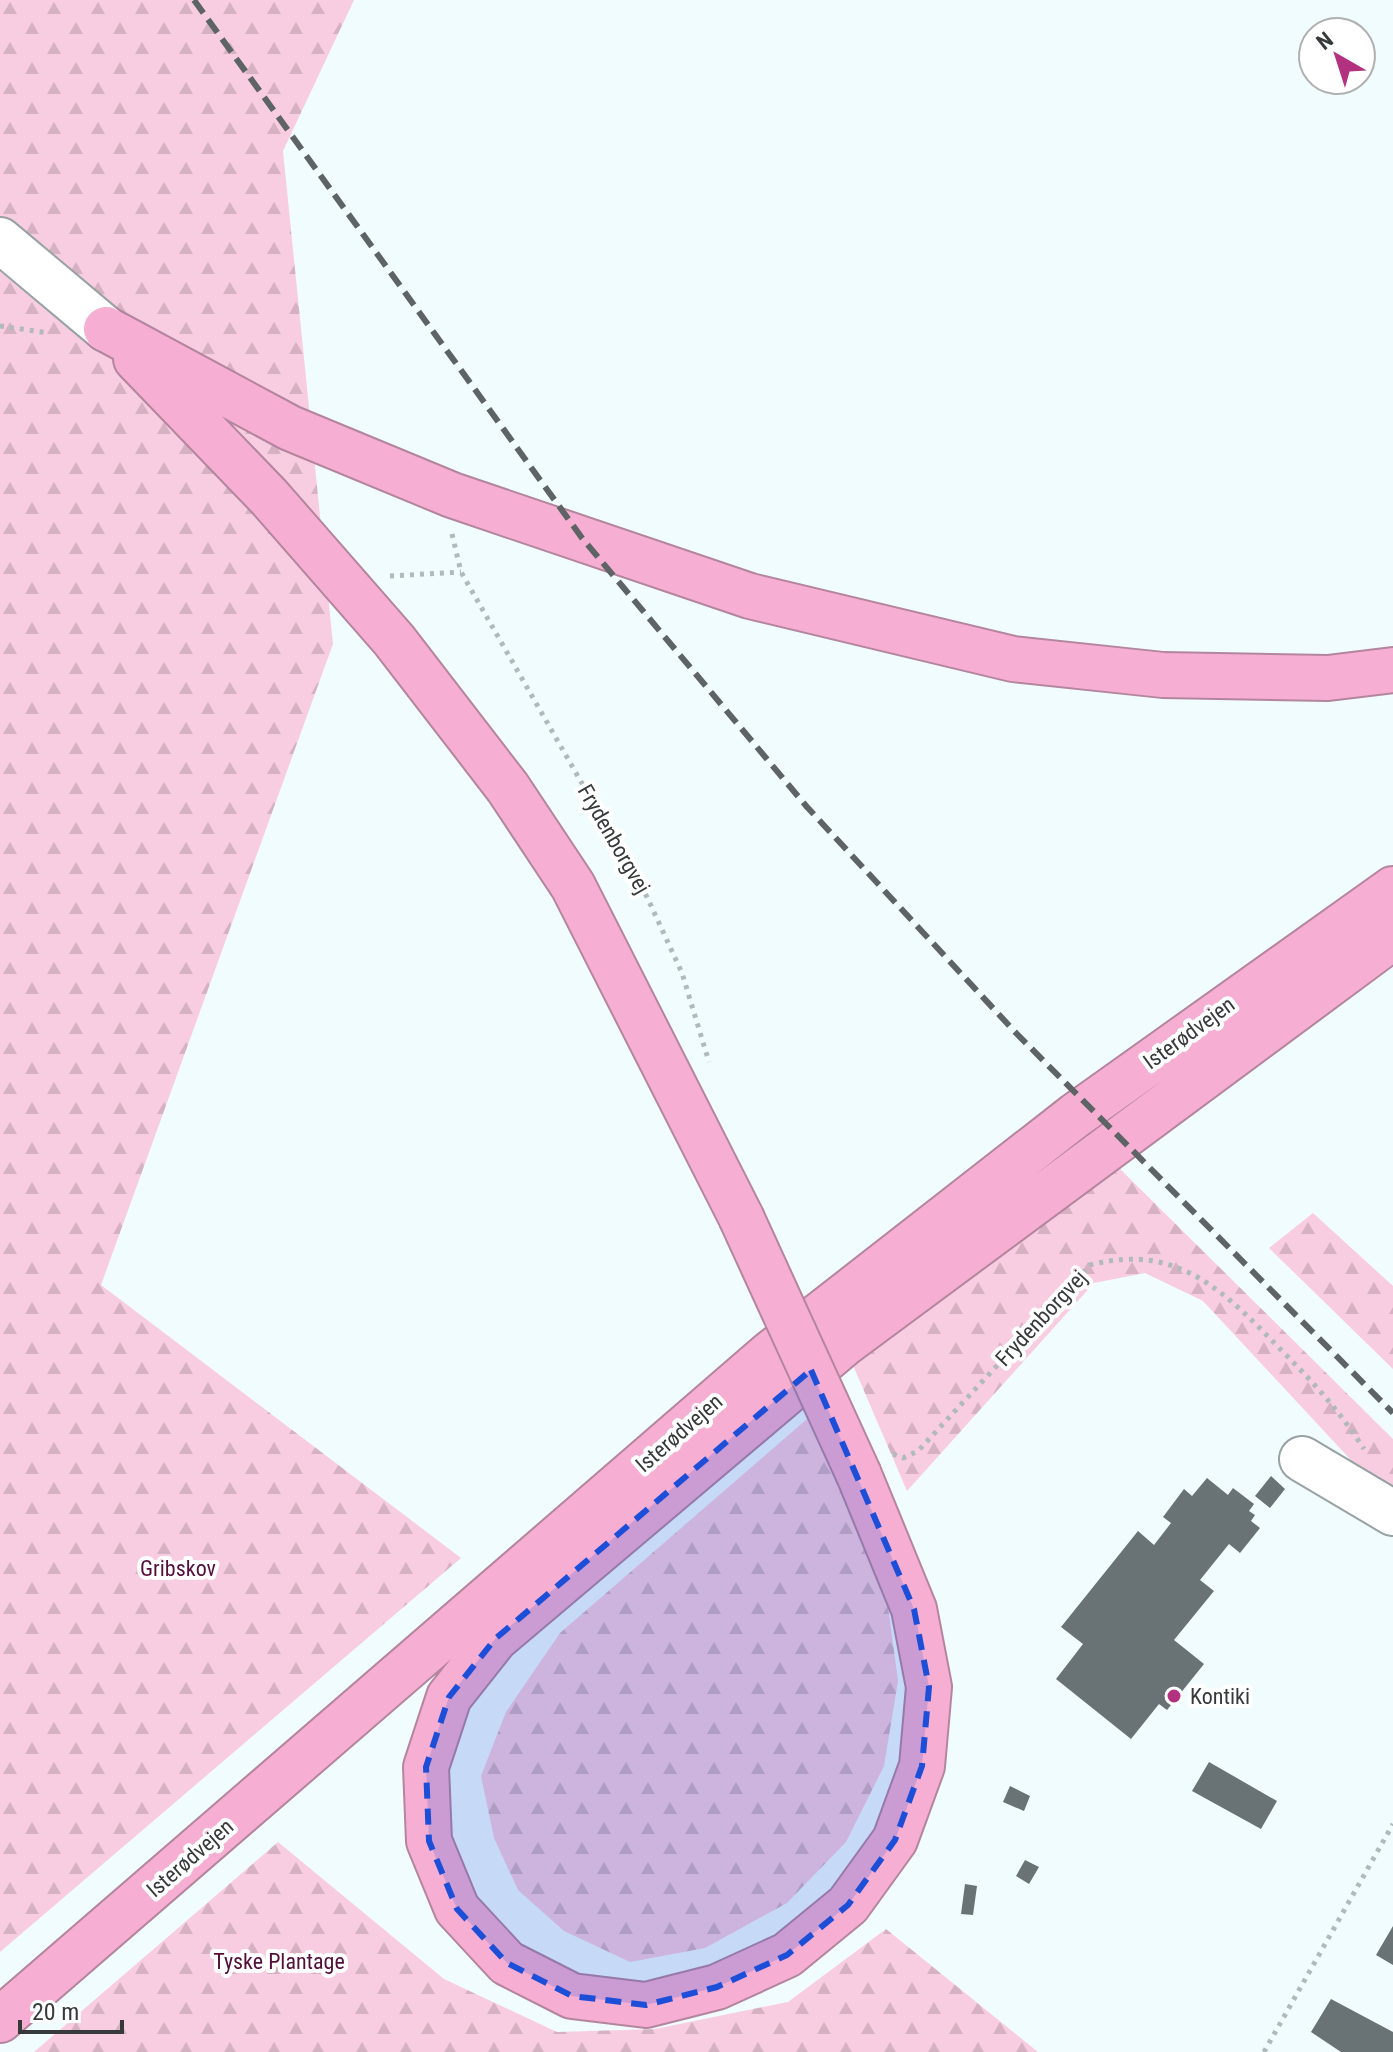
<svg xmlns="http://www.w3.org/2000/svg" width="1393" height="2052" font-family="'Roboto Condensed',sans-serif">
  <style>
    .forest { fill: url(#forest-firs) }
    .building { fill: #697274 }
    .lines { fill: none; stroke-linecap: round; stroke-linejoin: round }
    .minor-casing { stroke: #98a2a4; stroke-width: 48 }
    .highway-casing { stroke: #b3859e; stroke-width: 48 }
    .path { stroke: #b0b9bb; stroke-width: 5; stroke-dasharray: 4 6; stroke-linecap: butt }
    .minor { stroke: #fff; stroke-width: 44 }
    .highway { stroke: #f7aed3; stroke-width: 44 }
    .rail { stroke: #5e6465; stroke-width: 6; stroke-dasharray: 16 8; stroke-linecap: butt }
    .highway-bridge-casing { stroke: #b3859e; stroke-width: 48; stroke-linecap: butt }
    .highway-bridge { stroke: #f7aed3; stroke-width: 44 }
    .marked { fill: #1d4ed8; fill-opacity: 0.2; stroke: #1d4ed8; stroke-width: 6; stroke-dasharray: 16 10; stroke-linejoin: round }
    .poi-dot { fill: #b2327f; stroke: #fff; stroke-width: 3 }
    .labels { text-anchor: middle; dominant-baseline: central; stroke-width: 8; stroke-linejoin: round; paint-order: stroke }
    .street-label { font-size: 22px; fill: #363a3b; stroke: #fff }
    .park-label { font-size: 22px; fill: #540e39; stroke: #fff }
    .poi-label { font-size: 22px; fill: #363a3b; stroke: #fff; text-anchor: start }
  </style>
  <defs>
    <pattern id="forest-firs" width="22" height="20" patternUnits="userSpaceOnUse" patternTransform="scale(2)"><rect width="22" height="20" fill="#f8cde1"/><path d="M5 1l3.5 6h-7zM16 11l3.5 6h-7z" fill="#d5b1c2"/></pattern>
  </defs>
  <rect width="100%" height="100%" fill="#f1fcfe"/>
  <!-- forest -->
  <path class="forest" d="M0,0H354L283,151L333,644L101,1285L461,1558L0,1952Z
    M1114,1163L1393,1439V1535L1349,1458L1203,1301L1145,1273L1094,1283L907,1491L852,1363Z
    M1313,1213L1393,1286V1369L1269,1248Z
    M807,1419L885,1584L898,1681L884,1766L846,1842L787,1903L705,1948L630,1962L564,1931L518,1890L494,1838L481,1776L506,1712L560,1633Z
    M278,1842L444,1979L557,2032L655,2029L788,2002L886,1929L1038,2052H34Z"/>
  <!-- building -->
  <path class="building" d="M1271,1476L1285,1489L1270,1508L1255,1496Z
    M1207,1478L1228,1495L1233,1488L1254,1504L1249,1511L1255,1515L1251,1521L1260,1528L1240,1553L1229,1544L1200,1580L1214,1591L1174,1640L1204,1664L1167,1710L1159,1704L1131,1739L1056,1679L1083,1644L1061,1627L1138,1531L1154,1545L1171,1523L1163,1517L1184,1489L1192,1496Z
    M1209,1762L1277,1801L1261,1829L1192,1791Z
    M1010,1786L1030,1796L1024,1811L1003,1802Z
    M1025,1860L1039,1867L1029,1884L1016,1876Z
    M965,1884L977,1886L973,1915L961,1914Z
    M1393,1926V1965L1376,1955Z
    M1331,1999L1393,2032V2052H1341L1311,2032Z"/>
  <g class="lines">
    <defs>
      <path id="minor" d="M0,240L106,329
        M1302,1459L1393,1513"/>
      <path id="highway" d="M106,329L290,428L452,495L750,596L1013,659L1163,675L1328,678L1393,670
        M136,359L269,497L394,640L508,788L573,886L741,1217
        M859,1475L914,1609L929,1687L922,1766L895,1840L848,1905L787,1955L717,1987L646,2005L572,1996L507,1963L457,1909L429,1841L426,1767L449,1697L495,1639L845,1343L1393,937
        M0,2020L771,1353L1076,1115L1393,889"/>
    </defs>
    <!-- minor casing -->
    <use href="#minor" class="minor-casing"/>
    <!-- highway casing -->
    <use href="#highway" class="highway-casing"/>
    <!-- path -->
    <path class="path" d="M0,326L49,333
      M452,534L461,572L647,897L682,973L709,1062
      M390,576L461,572
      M893,1454L903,1458L918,1451L1090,1265C1179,1241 1228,1295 1285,1354C1315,1384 1341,1413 1364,1449
      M1264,2052L1393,1824"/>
    <!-- minor -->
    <use href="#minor" class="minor"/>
    <!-- highway -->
    <use href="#highway" class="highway"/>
    <!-- rail -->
    <path class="rail" d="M194,0L582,538L807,807L1016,1033L1393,1413"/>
    <defs>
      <path id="highway-bridge" d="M741,1217L859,1475"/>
    </defs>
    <!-- highway-bridge casing -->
    <use href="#highway-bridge" class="highway-bridge-casing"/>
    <!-- highway-bridge -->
    <use href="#highway-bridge" class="highway-bridge"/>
  </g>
  <!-- marked area -->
  <path class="marked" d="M811,1370L914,1609L929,1687L922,1766L895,1840L848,1905L787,1955L717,1987L646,2005L572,1996L507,1963L457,1909L429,1841L426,1767L449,1697L495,1639Z"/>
  <!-- markers -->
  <circle class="poi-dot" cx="1174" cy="1696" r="8"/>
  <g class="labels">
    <!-- street labels -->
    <g class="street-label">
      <text transform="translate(614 839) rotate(60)">Frydenborgvej</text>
      <text transform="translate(1189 1033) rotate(-36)">Isterødvejen</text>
      <text transform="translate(1041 1318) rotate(-47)">Frydenborgvej</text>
      <text transform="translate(679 1433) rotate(-41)">Isterødvejen</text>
      <text transform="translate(190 1858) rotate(-41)">Isterødvejen</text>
    </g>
    <!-- park labels -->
    <g class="park-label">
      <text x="178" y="1568">Gribskov</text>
      <text x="279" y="1961">Tyske Plantage</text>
    </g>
    <!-- poi labels -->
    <g class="poi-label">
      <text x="1190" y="1696">Kontiki</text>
    </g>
  </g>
  <!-- north arrow -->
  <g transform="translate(1337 56) rotate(321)"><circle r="38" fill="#ffffff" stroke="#afb0b1" stroke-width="2"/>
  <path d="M0-6L14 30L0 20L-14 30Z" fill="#b2327f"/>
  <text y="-12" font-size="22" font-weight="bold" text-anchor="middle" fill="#363a3b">N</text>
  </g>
  <!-- scale -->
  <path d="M20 2020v12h102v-12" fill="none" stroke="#363a3b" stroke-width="4"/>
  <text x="32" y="2020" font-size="24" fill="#363a3b" stroke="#ffffff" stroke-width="6" paint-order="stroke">20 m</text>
</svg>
